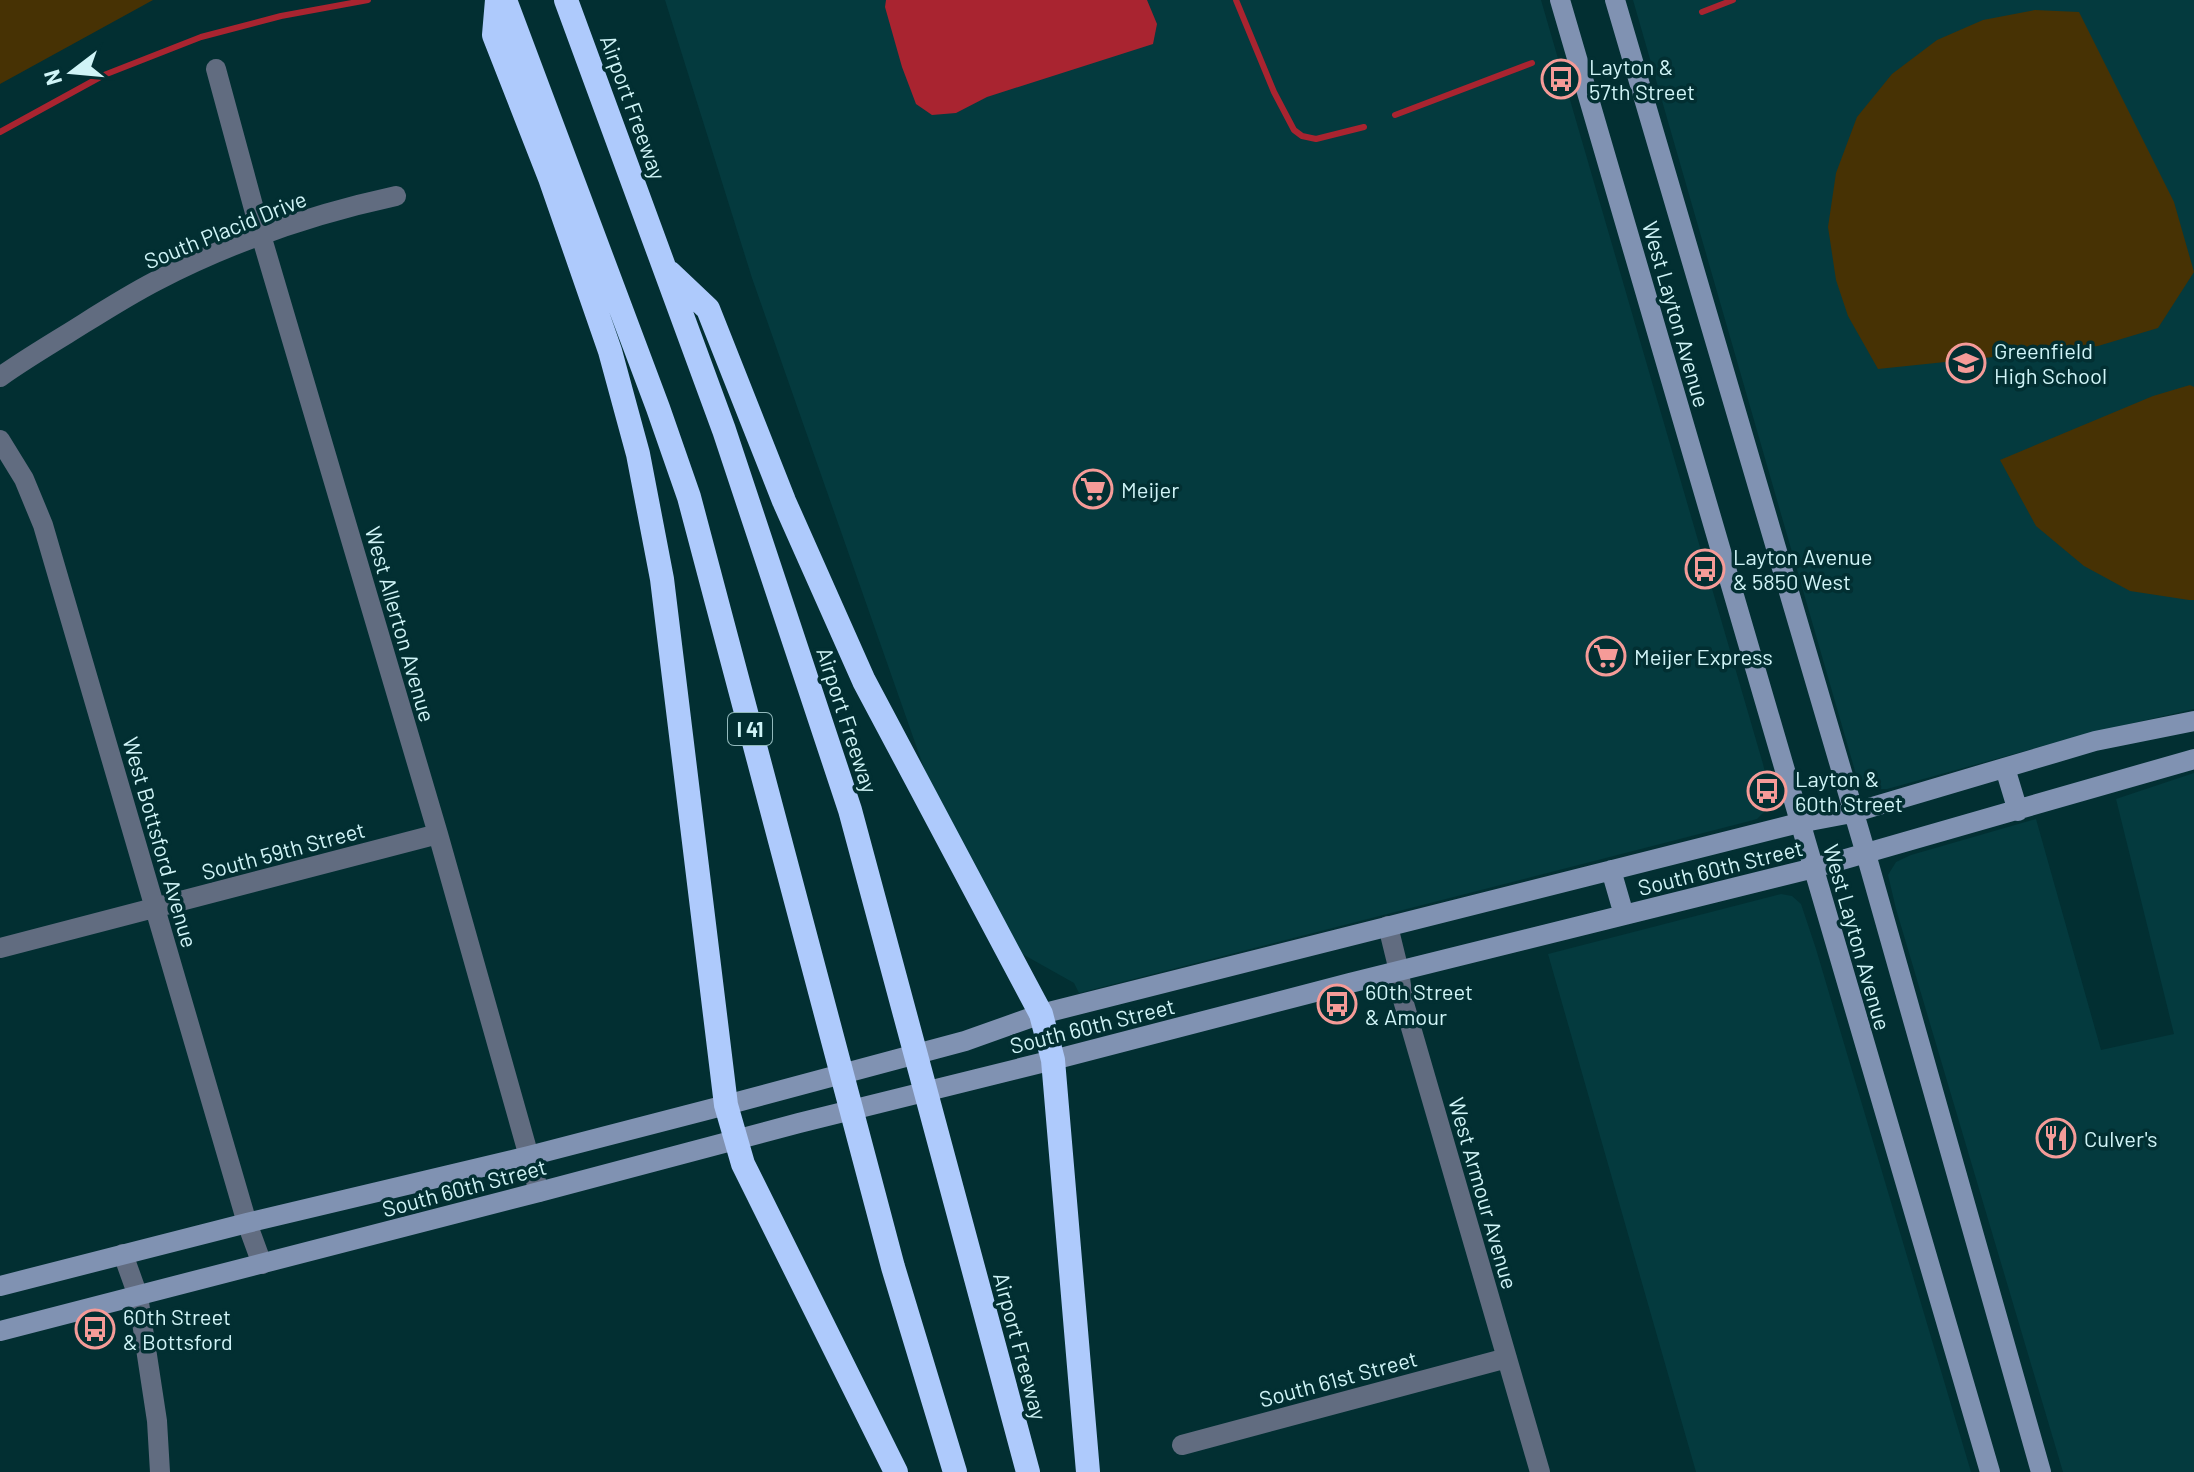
<svg xmlns="http://www.w3.org/2000/svg" width="2194" height="1472" font-family="Barlow,sans-serif">
  <style>
    .built { fill: #043a3e }
    .green { fill: #473204 }
    .water { fill: #a92430 }
    .lines { fill: none; stroke-linecap: round; stroke-linejoin: round }
    .stream { stroke: #a92430; stroke-width: 6 }
    .street { stroke: #616c80; stroke-width: 20 }
    .secondary { stroke: #8092b2; stroke-width: 20 }
    .highway { stroke: #aecafc; stroke-width: 24 }
    .labels { text-anchor: middle; dominant-baseline: central; stroke-width: 7; stroke-linejoin: round; paint-order: stroke }
    .shield { fill: #022f32; stroke: #92b9bc; stroke-width: 2 }
    .shield-label { font-size: 20px; font-weight: bold; fill: #d0f4f7 }
    .poi-label { font-size: 22px; fill: #d0f4f7; stroke: #022f32; text-anchor: start }
    .street-label { font-size: 22px; fill: #d0f4f7; stroke: #022f32 }
  </style>
  <rect width="100%" height="100%" fill="#022f32"/>
  <!-- built -->
  <path class="built" d="M665,0H1541L1763,764L1771,798L1770,806L1757,819L1746,822L1079,993L1074,983L1017,951L925,771L752,278Z
    M1633,0H2194V709L2090,733L1887,789H1877L1866,786L1859,781L1855,771Z
    M2194,773V1472H2063L1896,909L1888,875L1896,862L1911,855L2036,819L2101,1050L2174,1034L2116,799Z
    M1781,894L1792,896L1801,904L1816,949L1971,1472H1696L1548,954Z"/>
  <!-- green -->
  <path class="green" d="M0,0H153L0,84Z
    M2035,10L2079,12L2174,202L2194,272L2158,328L2098,346L1878,369L1848,316L1836,280L1828,227L1836,173L1857,117L1892,74L1937,40L1983,20Z
    M2190,385L2194,387V600H2189L2130,591L2084,566L2036,526L2000,460L2153,396Z"/>
  <!-- water -->
  <path class="water" d="M886,0H1147L1157,24L1153,44L987,97L956,113L932,115L916,104L902,67L885,7Z"/>
  <g class="lines">
    <!-- stream -->
    <path class="stream" d="M1236,0L1274,92L1294,130L1302,136L1316,139L1364,127
      M1702,12L1733,0
      M1395,115L1532,63
      M0,132L104,75L201,37L281,16L368,0"/>
    <!-- street -->
    <path class="street" d="M216,69L261,235L438,834L539,1192
      M0,377C21,362 44,348 67,334C96,316 125,297 156,281C231,242 313,214 396,196
      M0,440L24,479L43,525L247,1223L262,1264
      M1388,926L1399,971L1403,1000L1540,1472
      M0,948L438,834
      M123,1254L138,1296L157,1421L160,1472
      M1182,1445L1507,1358"/>
    <!-- secondary -->
    <path class="secondary" d="M1560,0L1990,1472
      M1615,0L1866,854L2041,1472
      M2005,768L2018,811
      M1611,870L1624,915
      M0,1286L247,1223L529,1156L726,1105L965,1041L1041,1014L1799,823L1852,813L2095,741L2194,721
      M0,1331L539,1192L799,1123L1053,1060L1350,983L1814,868L2194,759"/>
    <!-- highway -->
    <path class="highway" d="M497,0L494,35L550,178L610,351L638,454L662,579L726,1105L743,1164L896,1472
      M505,0L658,408L689,497L893,1267L955,1472
      M566,0L724,430L850,810L1028,1472
      M670,273L708,309L784,501L864,681L1041,1014L1053,1060L1088,1472"/>
  </g>
  <!-- icons -->
  <defs>
    <symbol id="bus-ring" viewBox="-11 -11 22 22"><circle r="9.5" fill="#022f32" stroke="#f59b98" stroke-width="1.5"/><path d="M-5-6H5V4H4V6H2V4H-2V6H-4V4H-5ZM-3.5-4V0h7V-4ZM-3.5 1.2v1.5H-2V1.2ZM2 1.2v1.5H3.5V1.2Z" fill="#f59b98"/></symbol>
    <symbol id="school-ring" viewBox="-11 -11 22 22"><circle r="9.5" fill="#022f32" stroke="#f59b98" stroke-width="1.5"/><path d="M0-5L7-2L0 1L-7-2ZM-4 1L0 2.5L4 1V4Q0 6-4 4Z" fill="#f59b98"/></symbol>
    <symbol id="supermarket-ring" viewBox="-11 -11 22 22"><circle r="9.5" fill="#022f32" stroke="#f59b98" stroke-width="1.5"/><path d="M-6-5.5h2.5l.6 2H6L4.5 2H-2.5L-4.4-4H-6ZM-1.5 3.2a1.3 1.3 0 1 0 .1 0ZM3 3.2a1.3 1.3 0 1 0 .1 0Z" fill="#f59b98"/></symbol>
    <symbol id="restaurant-ring" viewBox="-11 -11 22 22"><circle r="9.5" fill="#022f32" stroke="#f59b98" stroke-width="1.5"/><path d="M-5-6h1v4h1v-4h1v4h1v-4h1v5L-1.5 .5V6h-2V.5L-5-1ZM5-6V6H3V1.5H1.5Q1.5-4 5-6Z" fill="#f59b98"/></symbol>
  </defs>
  <g fill-rule="evenodd">
    <use href="#bus-ring" x="1539" y="57" width="44" height="44"/>
    <use href="#school-ring" x="1944" y="341" width="44" height="44"/>
    <use href="#supermarket-ring" x="1071" y="467" width="44" height="44"/>
    <use href="#bus-ring" x="1683" y="547" width="44" height="44"/>
    <use href="#supermarket-ring" x="1584" y="634" width="44" height="44"/>
    <use href="#bus-ring" x="1745" y="769" width="44" height="44"/>
    <use href="#bus-ring" x="1315" y="982" width="44" height="44"/>
    <use href="#restaurant-ring" x="2034" y="1116" width="44" height="44"/>
    <use href="#bus-ring" x="73" y="1307" width="44" height="44"/>
  </g>
  <g class="labels">
    <!-- shield labels -->
    <rect class="shield" x="728" y="713" width="44" height="32" rx="6"/>
    <g class="shield-label">
      <text x="750" y="729">I 41</text>
    </g>
    <!-- poi labels -->
    <g class="poi-label">
      <text x="1589" y="66">Layton &amp;<tspan x="1589" dy="25">57th Street</tspan></text>
      <text x="1994" y="350">Greenfield<tspan x="1994" dy="25">High School</tspan></text>
      <text x="1121" y="489">Meijer</text>
      <text x="1733" y="556">Layton Avenue<tspan x="1733" dy="25">&amp; 5850 West</tspan></text>
      <text x="1634" y="656">Meijer Express</text>
      <text x="1795" y="778">Layton &amp;<tspan x="1795" dy="25">60th Street</tspan></text>
      <text x="1365" y="991">60th Street<tspan x="1365" dy="25">&amp; Amour</tspan></text>
      <text x="2084" y="1138">Culver's</text>
      <text x="123" y="1316">60th Street<tspan x="123" dy="25">&amp; Bottsford</tspan></text>
    </g>
    <!-- street labels -->
    <g class="street-label">
      <text transform="translate(634 107) rotate(70)">Airport Freeway</text>
      <text transform="translate(225 229) rotate(-22)">South Placid Drive</text>
      <text transform="translate(1677 314) rotate(74)">West Layton Avenue</text>
      <text transform="translate(401 624) rotate(74)">West Allerton Avenue</text>
      <text transform="translate(848 720) rotate(72)">Airport Freeway</text>
      <text transform="translate(161 842) rotate(74)">West Bottsford Avenue</text>
      <text transform="translate(283 850) rotate(-15)">South 59th Street</text>
      <text transform="translate(1720 867) rotate(-14)">South 60th Street</text>
      <text transform="translate(1858 937) rotate(74)">West Layton Avenue</text>
      <text transform="translate(1092 1025) rotate(-14)">South 60th Street</text>
      <text transform="translate(464 1187) rotate(-15)">South 60th Street</text>
      <text transform="translate(1484 1193) rotate(74)">West Armour Avenue</text>
      <text transform="translate(1021 1346) rotate(75)">Airport Freeway</text>
      <text transform="translate(1338 1378) rotate(-15)">South 61st Street</text>
    </g>
  </g>
  <!-- north arrow -->
  <g transform="translate(72 72) rotate(254)" stroke="#022f32" stroke-width="6" paint-order="stroke">
  <path d="M0-6L14 30L0 20L-14 30Z" fill="#d0f4f7"/>
  <text y="-12" font-size="22" font-weight="bold" text-anchor="middle" fill="#d0f4f7">N</text>
  </g>
</svg>
